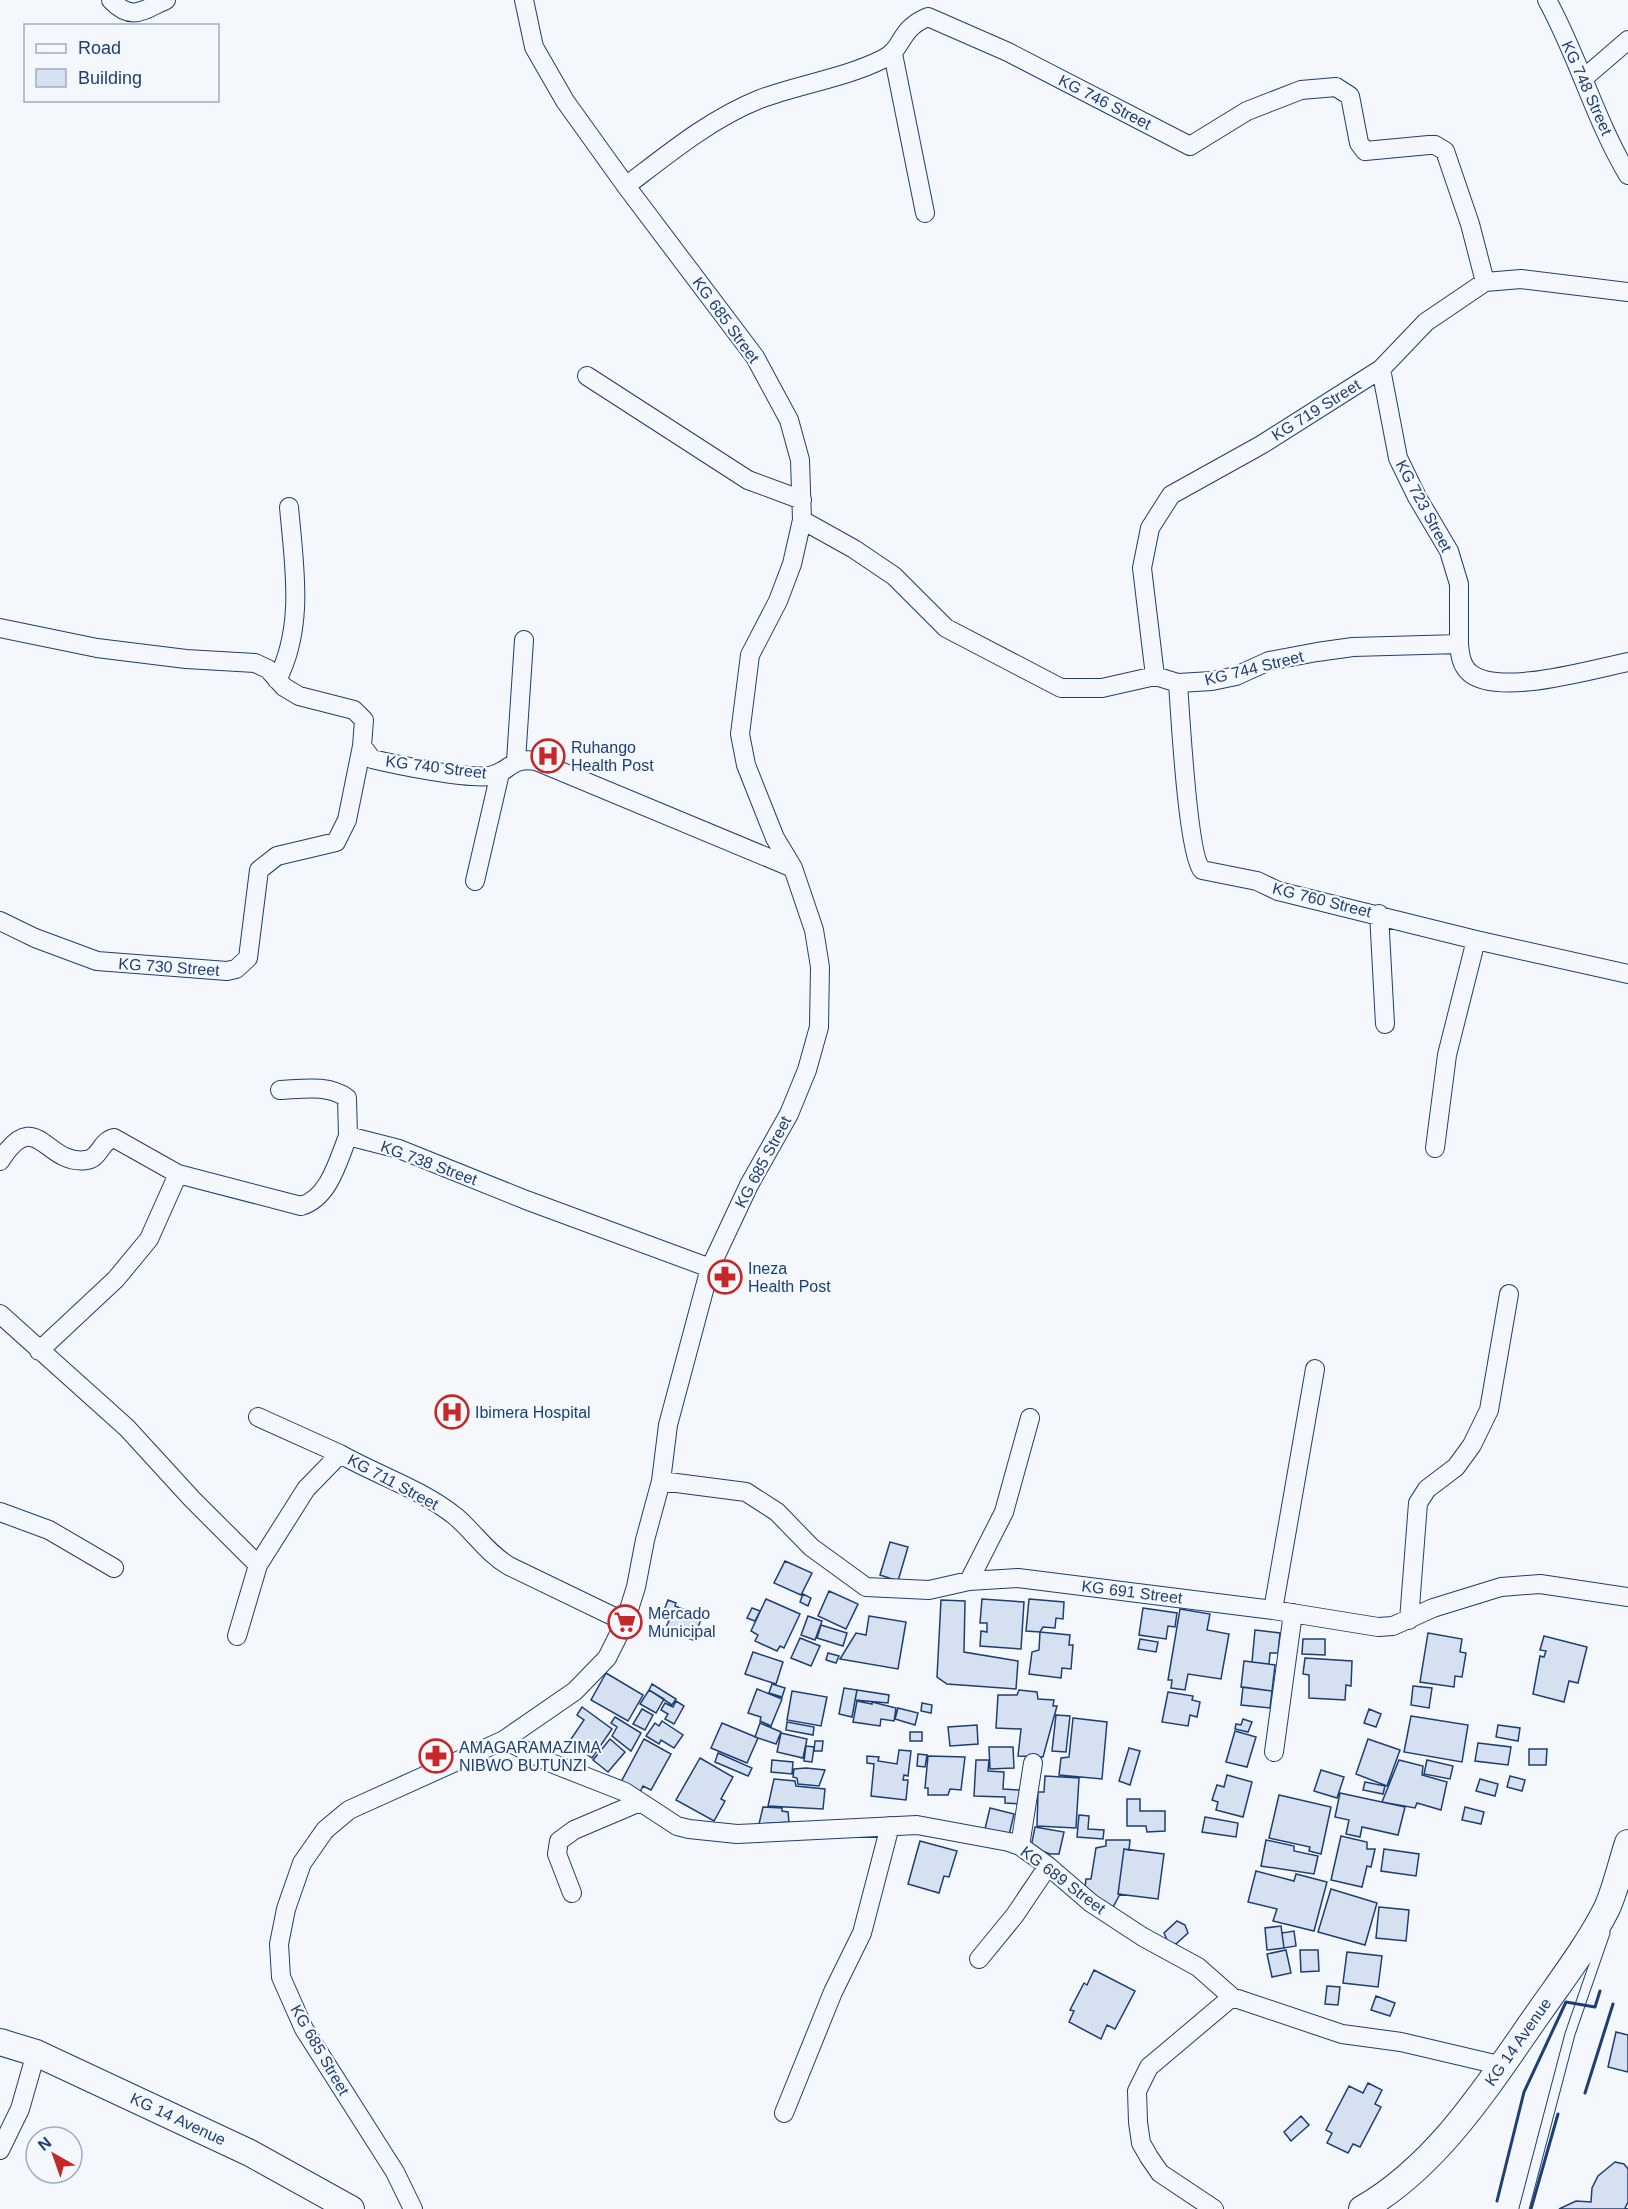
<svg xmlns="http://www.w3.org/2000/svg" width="1628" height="2209" font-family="Helvetica,sans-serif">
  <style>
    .building { fill: #d5e0f0; stroke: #1d3f73; stroke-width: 1.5 }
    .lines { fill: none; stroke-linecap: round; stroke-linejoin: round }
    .service-casing { stroke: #1d3f73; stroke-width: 11 }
    .minor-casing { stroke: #1d3f73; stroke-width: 20 }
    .secondary-casing { stroke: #1d3f73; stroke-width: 28 }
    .service { stroke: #f4f7fb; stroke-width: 9 }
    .minor { stroke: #f4f7fb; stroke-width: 18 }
    .secondary { stroke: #f4f7fb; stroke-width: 26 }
    .wall { stroke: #1d3f73; stroke-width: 3 }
    .labels { text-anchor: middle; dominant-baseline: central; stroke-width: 4.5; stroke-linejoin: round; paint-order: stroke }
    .street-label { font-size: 16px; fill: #1d3f73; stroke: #f4f7fb }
    .poi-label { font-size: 16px; fill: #1d3f73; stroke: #f4f7fb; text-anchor: start }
  </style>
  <rect width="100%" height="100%" fill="#f4f7fb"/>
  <!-- building -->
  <path class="building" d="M890,1542L908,1547L898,1581L880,1575Z
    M785,1561L812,1573L801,1595L774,1583Z
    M829,1591L858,1604L846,1629L818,1616Z
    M803,1594L811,1598L808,1606L800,1602Z
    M766,1599L800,1614L784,1648L780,1646L777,1651L755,1641L758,1635L751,1631Z
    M982,1599L1024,1602L1021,1649L980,1646L981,1631L987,1632V1623H980Z
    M1029,1599L1064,1602L1063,1619L1056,1618L1055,1628L1043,1627L1040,1632L1026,1631Z
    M668,1600L676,1603L675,1606L702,1617L693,1640L665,1629L669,1621L661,1618Z
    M941,1600L965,1601L964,1652L1018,1661L1016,1689L947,1684L937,1677Z
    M752,1608L760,1611L755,1621L747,1618Z
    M1143,1608L1177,1613L1175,1627L1168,1626L1166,1639L1139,1635Z
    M1180,1609L1210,1614L1207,1630L1229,1634L1221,1679L1188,1674L1185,1690L1171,1688L1172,1680H1168Z
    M808,1616L822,1621L815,1640L801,1635Z
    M869,1616L906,1622L898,1669L840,1659L856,1633L866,1635Z
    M821,1625L847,1633L843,1646L817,1638Z
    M1255,1630L1280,1633L1278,1653H1270L1269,1664L1252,1662Z
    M1040,1632L1070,1635L1069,1645H1073L1071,1669L1062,1668L1061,1678L1029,1674L1032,1652L1039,1650Z
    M1428,1633L1462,1639L1460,1652L1466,1653L1462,1677L1455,1676L1454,1687L1420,1682Z
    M1544,1636L1587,1647L1578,1683L1569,1681L1564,1702L1533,1694L1540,1656L1544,1657L1546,1651L1540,1650Z
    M800,1638L820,1646L811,1666L791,1658Z
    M1140,1639L1158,1642L1156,1652L1138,1649Z
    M1303,1639H1325V1655L1302,1654Z
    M753,1652L783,1662L776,1684L745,1674Z
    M828,1653L839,1656L836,1663L826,1660Z
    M1305,1658L1352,1661L1351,1686L1346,1685L1345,1700L1309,1698V1675L1303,1674Z
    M1244,1661L1275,1665L1272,1691L1241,1687Z
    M606,1673L643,1695L628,1721L591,1700Z
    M652,1684L676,1699L672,1705L649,1690Z
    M772,1684L785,1688L782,1697L769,1693Z
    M1413,1686L1432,1688L1429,1708L1411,1705Z
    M1243,1687L1272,1691L1270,1708L1241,1705Z
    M844,1688L857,1690L852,1717L839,1714Z
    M757,1689L782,1699L771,1726L760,1721L761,1717L748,1713Z
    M649,1690L664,1699L656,1713L640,1704Z
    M857,1690L889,1695L888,1703L855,1700Z
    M1019,1690L1037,1692L1038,1699L1054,1700L1053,1706H1057L1043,1757L1018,1756L1021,1729L996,1728L998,1695H1017Z
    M792,1691L827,1697L821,1726L787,1720Z
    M1168,1692L1193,1696L1192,1700L1200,1702L1197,1717L1190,1715L1188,1726L1162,1722Z
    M676,1701L684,1706L674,1724L665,1719L668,1714L661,1710L665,1703L673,1707Z
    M857,1701L872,1704V1702L896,1708L894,1721L881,1719L880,1726L853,1722Z
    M922,1703L932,1705L931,1713L921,1711Z
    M582,1707L612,1729L592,1758L569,1742L584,1720L577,1715Z
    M898,1708L918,1713L915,1725L895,1719Z
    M642,1709L653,1715L645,1730L633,1724Z
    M1369,1709L1381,1714L1376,1727L1364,1723Z
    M1056,1715L1070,1716L1066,1752L1052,1751Z
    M1411,1716L1468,1725L1462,1762L1404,1752Z
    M615,1717L641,1733L631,1751L612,1736L617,1727L611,1723Z
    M1073,1718L1107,1722L1102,1779L1059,1775L1061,1758L1069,1757Z
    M1243,1719L1252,1722L1248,1732L1235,1729L1236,1724L1241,1725Z
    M662,1721L683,1735L674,1748L661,1740L659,1744L646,1736L655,1723L659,1726Z
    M787,1722L814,1727L813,1735L786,1730Z
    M722,1723L758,1738L747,1763L711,1748Z
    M760,1723L781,1732L776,1744L755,1737Z
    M977,1725L978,1744L950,1746L948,1727Z
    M1498,1725L1520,1728L1518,1741L1496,1737Z
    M1235,1731L1256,1737L1247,1767L1226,1762Z
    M910,1732H922V1741H910Z
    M781,1733L807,1739L803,1758L777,1752Z
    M610,1739L625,1752L608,1772L593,1760Z
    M644,1739L671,1754L651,1790L643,1786L640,1792L621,1782Z
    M1368,1739L1400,1750L1387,1786L1356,1774Z
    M815,1741H823L822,1751H814Z
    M1478,1743L1511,1747L1508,1765L1475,1761Z
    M806,1746L814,1747L812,1762L804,1761Z
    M989,1747H1013L1014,1768L990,1769Z
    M1129,1748L1140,1751L1130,1785L1119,1781Z
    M1529,1749H1547L1546,1765H1529Z
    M899,1750L911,1751L908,1776L904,1775L903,1780H908L906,1800L871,1796L874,1764L867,1763V1756L879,1757L878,1761L897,1764Z
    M718,1753L752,1768L748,1776L715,1762Z
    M918,1754L927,1755L925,1767L917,1766Z
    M928,1756L965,1757L961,1790L950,1789L948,1795H928V1788H925Z
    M700,1758L733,1777L721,1799L725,1801L714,1821L676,1800Z
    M772,1760L793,1762L792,1774L771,1772Z
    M976,1760H989L988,1771L1004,1772L1003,1789L1020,1790V1804L1005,1803V1797L974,1796Z
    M1399,1760L1423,1766L1422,1775L1447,1782L1441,1810L1417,1803L1415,1808L1382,1802Z
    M1427,1760L1453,1766L1450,1779L1424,1774Z
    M806,1768L825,1770L819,1786L798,1784L797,1778L793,1777L794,1769Z
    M1321,1770L1344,1777L1337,1798L1314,1791Z
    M1227,1775L1252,1782L1243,1817L1216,1810L1218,1802L1212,1800L1217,1785L1224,1787Z
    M1045,1776L1079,1778L1076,1828L1037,1826L1038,1792H1044Z
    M1510,1776L1525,1780L1522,1791L1507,1787Z
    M774,1779L795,1781L796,1786L825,1789L823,1809L768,1806Z
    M1480,1779L1498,1784L1495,1796L1476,1791Z
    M1365,1782L1385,1786L1383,1794L1363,1790Z
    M1340,1793L1405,1807L1398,1835L1362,1827L1360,1837L1346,1834L1349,1820L1335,1817Z
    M1279,1795L1331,1807L1321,1854L1309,1851L1310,1847L1269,1838Z
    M1127,1799H1140V1811H1165V1831L1147,1832L1146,1826H1127Z
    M763,1807L782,1808V1811L788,1812L789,1822L759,1824Z
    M1465,1807L1484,1812L1481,1824L1462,1820Z
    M990,1808L1014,1814L1009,1835L985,1829Z
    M1079,1815L1089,1816L1088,1829L1104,1830L1103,1839L1077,1837Z
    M1205,1817L1238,1823L1236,1837L1202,1832Z
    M1035,1827L1064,1832L1059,1854H1050L1031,1847Z
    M1341,1836L1367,1842V1849H1375L1371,1867L1367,1866L1362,1887L1331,1880Z
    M1106,1840H1130L1129,1850L1124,1849L1118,1894H1120L1112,1909L1085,1888L1086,1879H1091L1096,1848L1106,1846Z
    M1266,1840L1294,1846V1851L1318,1856L1314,1874L1261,1866Z
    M920,1841L957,1851L949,1877L944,1876L939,1893L908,1884Z
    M1124,1849L1164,1854L1158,1899L1118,1894Z
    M1384,1849L1419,1854L1416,1876L1381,1871Z
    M1256,1871L1294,1881L1296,1874L1327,1882L1314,1931L1273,1921L1277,1909L1248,1902Z
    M1331,1889L1377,1903L1365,1945L1318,1932Z
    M1379,1907L1409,1910L1406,1941L1376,1938Z
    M1177,1921L1185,1925L1188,1933L1176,1944L1168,1942L1164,1933Z
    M1281,1926L1284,1948L1267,1950L1265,1928Z
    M1294,1931L1296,1946L1284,1948L1282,1933Z
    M1286,1950L1291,1973L1272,1977L1267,1954Z
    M1300,1950H1318L1319,1971L1301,1972Z
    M1347,1952L1382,1956L1378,1987L1343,1983Z
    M1094,1970L1135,1991L1115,2029L1107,2025L1101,2039L1069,2022L1074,2011L1070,2010L1084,1983L1087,1985Z
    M1327,1986L1340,1987L1338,2005L1325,2004Z
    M1376,1996L1395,2003L1390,2016L1371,2010Z
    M1616,2032L1628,2035V2072L1608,2067Z
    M1368,2083L1382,2090L1375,2104L1381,2107L1360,2147L1353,2144L1348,2153L1327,2143L1332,2133L1326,2130L1349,2086L1363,2093Z
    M1301,2116L1309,2125L1291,2141L1284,2132Z
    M1615,2162L1624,2164L1628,2169V2202L1625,2208L1628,2209H1559L1576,2201L1591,2202L1592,2188L1598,2176Z"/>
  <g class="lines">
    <defs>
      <path id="service" d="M1524,2209L1570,2034L1605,1933"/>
      <path id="minor" d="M111,0C132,22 143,10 166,0
        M1547,0C1578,56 1595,120 1628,175
        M893,54L925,213
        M1584,78L1628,40
        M626,186C668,154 710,119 760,99C800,84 845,78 883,59C904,49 898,29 928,17L1008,52L1190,146L1247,111L1301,90L1336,87L1350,96L1359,143L1365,151L1429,145H1435L1445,151L1470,224L1485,282
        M1381,369L1398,458L1417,497L1449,551L1459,584V644
        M587,376L748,480L802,500
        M802,520L854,549L894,576L946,628L1061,688H1102L1155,676L1178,683L1212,681L1236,676L1269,661L1317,652L1353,647L1459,644C1460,654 1461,666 1470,673C1499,697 1592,669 1628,662
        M0,628L97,648L186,659L255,663L268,669L284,687L299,696L354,710L364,720L362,746L372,759C397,765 465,779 489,776C511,772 509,757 536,761L793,868
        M1155,676L1142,568L1150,528L1171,495L1261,445L1381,369L1426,322L1485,282L1521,279L1628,292
        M277,680C305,626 294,565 289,507
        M1178,683C1180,712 1188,856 1202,870L1257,881L1278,891L1476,940L1628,974
        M516,761L524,640
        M475,881L500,773
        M1379,914L1385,1024
        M0,921L35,938L97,961L227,971L236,969L248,958L259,870L277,856L336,842L347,820L362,746
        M280,1090C302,1089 328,1084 347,1098L348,1136
        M1435,1148L1447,1055L1476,940
        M0,1161C37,1104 45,1166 86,1160C100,1159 100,1141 114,1138L178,1174L301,1206C329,1198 338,1161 348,1136L399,1149L526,1200L710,1268
        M0,1314L127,1428L192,1499L258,1565
        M39,1351L116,1279L149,1239L178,1174
        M258,1417L340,1454
        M661,1481L746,1492L777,1512L811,1547L866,1587L929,1590L969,1581L1018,1578L1273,1610L1378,1627L1393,1626L1433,1608L1501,1587L1540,1584L1628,1597
        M0,1512L49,1530L114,1568
        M969,1581L1004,1512L1030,1418
        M1273,1610L1315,1369
        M1409,1620L1418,1503L1427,1489L1456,1467L1472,1445L1489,1410L1509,1294
        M237,1636L258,1565L306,1489L340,1454C377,1475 421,1489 455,1516C474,1532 487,1553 509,1566L625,1622
        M504,1740L551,1763L625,1792L677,1826L689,1829L737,1834L917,1825L1009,1842L1020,1846L1048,1866L1091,1903L1143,1937L1198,1967L1232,1997L1342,2034L1401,2042L1503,2066
        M1274,1752L1293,1613
        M1020,1846L1033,1763
        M572,1893L557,1854L559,1841L574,1830L640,1802
        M979,1959L1015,1915L1048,1866
        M784,2113L833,1992L862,1933L890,1826
        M0,2150L20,2109L36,2053
        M413,2209L395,2172L304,2029L281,1977L279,1944L286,1909L302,1863L325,1830L349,1810L504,1740L575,1691L607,1658L625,1622L636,1587L645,1540L661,1481L668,1425L710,1268L749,1185L789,1114L807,1070L819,1027L820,967L814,930L793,868L775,838L746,765L740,734L750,655L778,601L792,564L802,520L800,460L789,420L755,357L626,186L565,101L534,47L524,0
        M1214,2209L1160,2173L1149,2157L1141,2143L1138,2122L1137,2091L1149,2067L1232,1997"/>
      <path id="secondary" d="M0,2042L36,2053L250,2153L351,2209
        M1362,2209C1440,2164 1490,2082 1540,2011C1563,1978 1589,1944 1607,1908C1616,1888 1621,1864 1628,1843"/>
    </defs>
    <!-- service casing -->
    <use href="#service" class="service-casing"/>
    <!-- minor casing -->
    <use href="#minor" class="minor-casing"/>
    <!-- secondary casing -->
    <use href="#secondary" class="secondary-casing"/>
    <!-- service -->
    <use href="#service" class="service"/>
    <!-- minor -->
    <use href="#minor" class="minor"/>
    <!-- secondary -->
    <use href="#secondary" class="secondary"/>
    <!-- wall -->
    <path class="wall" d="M1585,2093L1613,2004
      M1497,2201L1524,2092L1566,2002L1595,2007L1600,1991
      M1531,2209L1558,2114"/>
  </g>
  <!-- icons -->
  <defs>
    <symbol id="hospital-ring" viewBox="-11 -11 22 22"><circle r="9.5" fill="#f4f7fb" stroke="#c62828" stroke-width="1.5"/><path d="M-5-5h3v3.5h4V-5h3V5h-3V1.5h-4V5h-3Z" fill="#c62828"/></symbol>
    <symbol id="pharmacy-ring" viewBox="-11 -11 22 22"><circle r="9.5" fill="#f4f7fb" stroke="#c62828" stroke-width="1.5"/><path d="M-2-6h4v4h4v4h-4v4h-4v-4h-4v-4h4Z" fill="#c62828"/></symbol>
    <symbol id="supermarket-ring" viewBox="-11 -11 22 22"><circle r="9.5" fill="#f4f7fb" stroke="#c62828" stroke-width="1.5"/><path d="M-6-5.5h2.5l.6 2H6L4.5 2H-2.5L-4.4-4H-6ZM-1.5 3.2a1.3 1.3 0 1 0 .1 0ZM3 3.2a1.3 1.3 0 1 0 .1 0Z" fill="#c62828"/></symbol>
  </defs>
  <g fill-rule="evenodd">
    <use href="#hospital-ring" x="529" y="737" width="38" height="38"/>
    <use href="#pharmacy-ring" x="706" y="1258" width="38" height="38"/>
    <use href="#hospital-ring" x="433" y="1393" width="38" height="38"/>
    <use href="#supermarket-ring" x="606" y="1603" width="38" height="38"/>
    <use href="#pharmacy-ring" x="417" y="1737" width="38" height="38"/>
  </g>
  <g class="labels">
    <!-- street labels -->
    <g class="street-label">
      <text transform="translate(1587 88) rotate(66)">KG 748 Street</text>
      <text transform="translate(1105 102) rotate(27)">KG 746 Street</text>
      <text transform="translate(726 320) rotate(54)">KG 685 Street</text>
      <text transform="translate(1316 410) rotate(-32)">KG 719 Street</text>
      <text transform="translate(1424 506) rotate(62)">KG 723 Street</text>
      <text transform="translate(1254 668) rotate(-14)">KG 744 Street</text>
      <text transform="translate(436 767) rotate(7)">KG 740 Street</text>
      <text transform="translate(1322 900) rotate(14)">KG 760 Street</text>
      <text transform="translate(169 967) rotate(4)">KG 730 Street</text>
      <text transform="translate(763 1162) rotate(-62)">KG 685 Street</text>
      <text transform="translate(429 1163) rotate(20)">KG 738 Street</text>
      <text transform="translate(393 1482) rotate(28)">KG 711 Street</text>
      <text transform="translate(1132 1592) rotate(7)">KG 691 Street</text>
      <text transform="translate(1063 1880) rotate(37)">KG 689 Street</text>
      <text transform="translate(1518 2042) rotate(-55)">KG 14 Avenue</text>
      <text transform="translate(320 2050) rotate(60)">KG 685 Street</text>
      <text transform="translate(178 2119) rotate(25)">KG 14 Avenue</text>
    </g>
    <!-- poi labels -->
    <g class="poi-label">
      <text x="571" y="747">Ruhango<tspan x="571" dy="18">Health Post</tspan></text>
      <text x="748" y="1268">Ineza<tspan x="748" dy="18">Health Post</tspan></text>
      <text x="475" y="1412">Ibimera Hospital</text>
      <text x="648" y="1613">Mercado<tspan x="648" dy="18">Municipal</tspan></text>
      <text x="459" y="1747">AMAGARAMAZIMA<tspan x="459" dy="18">NIBWO BUTUNZI</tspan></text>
    </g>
  </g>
  <!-- legend -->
  <rect x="24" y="24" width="195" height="78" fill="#f4f7fb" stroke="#9eadc5" stroke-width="1.5"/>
  <rect x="36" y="44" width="30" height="9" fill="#f4f7fb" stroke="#9eadc5" stroke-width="1.5"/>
  <text x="78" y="54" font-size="18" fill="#1d3f73">Road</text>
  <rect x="36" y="69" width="30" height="18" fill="#d5e0f0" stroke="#9eadc5" stroke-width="1.5"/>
  <text x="78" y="84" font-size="18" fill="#1d3f73">Building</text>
  <!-- north arrow -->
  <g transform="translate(54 2155) rotate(320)"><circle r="28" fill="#f4f7fb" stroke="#9eadc5" stroke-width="1.5"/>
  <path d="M0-4.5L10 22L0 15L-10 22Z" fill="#c62828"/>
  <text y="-9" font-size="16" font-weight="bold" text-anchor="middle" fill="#1d3f73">N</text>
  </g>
</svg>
